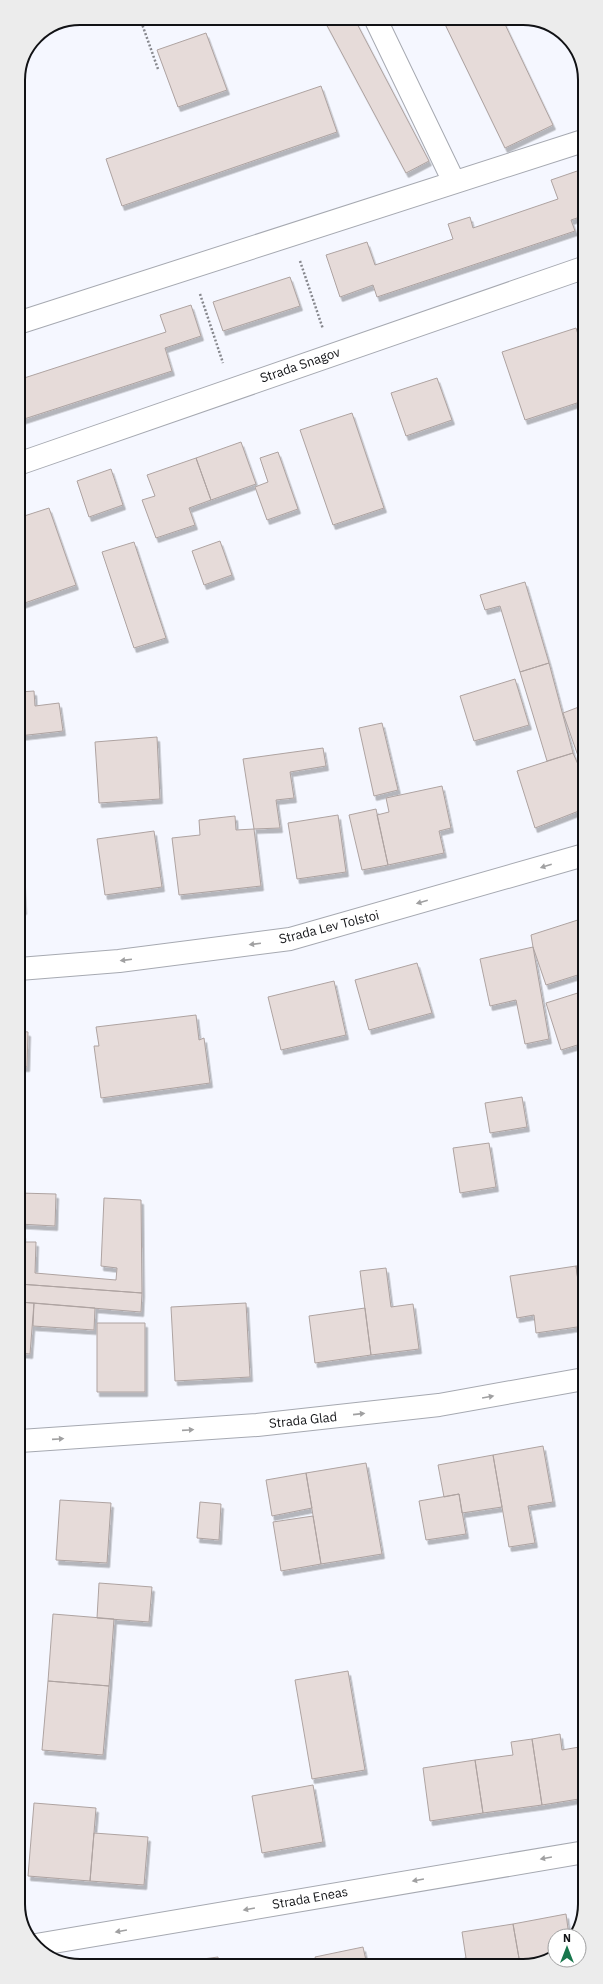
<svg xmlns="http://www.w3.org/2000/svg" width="603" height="1984" font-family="'IBM Plex Sans',sans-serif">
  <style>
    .building { fill: #e6dbd9; stroke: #aea3a1; filter: url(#shadow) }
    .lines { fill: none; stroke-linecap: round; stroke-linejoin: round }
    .minor-casing { stroke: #a6a9b1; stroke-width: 24 }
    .path { stroke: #86878d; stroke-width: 2.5; stroke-dasharray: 2 2; stroke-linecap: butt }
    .minor { stroke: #fff; stroke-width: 22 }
    .oneway { fill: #a0a0a1 }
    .labels { text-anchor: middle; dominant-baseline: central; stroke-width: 4; stroke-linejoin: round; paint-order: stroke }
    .street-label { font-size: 13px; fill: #111215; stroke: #fff }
    .rim { fill: none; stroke: #111215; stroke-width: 2 }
  </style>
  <defs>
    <filter id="shadow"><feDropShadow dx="2.5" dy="4.5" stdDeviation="0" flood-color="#0004"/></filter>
  </defs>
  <rect width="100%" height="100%" fill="#f5f7ff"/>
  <!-- building -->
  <path class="building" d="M323,18H354L429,161L406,173Z
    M442,18H502L553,125L505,148Z
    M206,33L227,90L178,107L157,50Z
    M321,86L337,132L122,206L106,159Z
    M583,169V216L571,220L575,231L377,297L373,285L340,297L326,255L367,242L375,265L453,239L448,224L470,217L473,228L558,199L551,180Z
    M290,277L300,306L223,331L213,302Z
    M191,305L201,336L165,348L172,371L18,421V380L166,332L160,315Z
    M576,328L583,350V401L525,420L502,352Z
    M437,378L452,420L406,436L391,393Z
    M352,413L384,508L333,525L300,430Z
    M241,442L256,484L211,500L196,458Z
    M278,452L298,509L267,520L255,487L268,482L260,458Z
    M196,458L211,500L189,508L195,525L156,538L142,500L155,496L147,475Z
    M111,469L123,505L89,517L77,481Z
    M49,508L76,585L19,605L18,518Z
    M220,541L232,575L204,585L192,551Z
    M134,542L166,638L134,648L102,552Z
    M525,582L549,663L520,672L500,606L485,610L480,595Z
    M549,663L573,753L547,761L520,672Z
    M515,679L529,725L474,741L460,696Z
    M19,685L20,692L34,691L35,706L59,703L63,731L19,736Z
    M584,705V773L563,713Z
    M382,723L398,790L374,796L359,728Z
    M157,737L160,799L99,803L95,742Z
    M323,748L326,766L290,772L294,798L276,800L280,828L254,829L243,759Z
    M573,753L584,778V809L535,828L517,771Z
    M442,786L451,828L439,831L444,853L388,865L377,815L389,812L386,798Z
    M376,809L388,865L362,870L349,815Z
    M338,815L346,872L297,879L288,823Z
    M235,816L236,830L254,829L261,886L179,895L172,838L200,835L199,820Z
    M19,829L22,873H19Z
    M154,831L162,887L105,895L97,839Z
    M19,873H22L24,910H19Z
    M584,918V973L546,985L533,947L531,935Z
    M533,947L549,1039L525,1044L516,1000L490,1006L480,959Z
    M417,963L432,1013L369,1030L355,980Z
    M334,981L346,1035L281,1050L268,997Z
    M584,991V1043L561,1050L546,1003Z
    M196,1015L199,1040L204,1038L210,1083L101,1098L94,1046H99L96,1027Z
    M19,1031L28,1032L27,1067H19Z
    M522,1097L527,1127L490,1133L485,1103Z
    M489,1143L496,1187L460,1193L453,1148Z
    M19,1193L56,1194L55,1226L19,1224Z
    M104,1198L141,1200L142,1293L19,1284L23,1242H36L35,1273L116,1280L117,1268L101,1266Z
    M19,1234H23L19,1281Z
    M584,1265V1320L576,1266Z
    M576,1266L584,1326L536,1333L534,1315L517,1318L510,1276Z
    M386,1268L391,1307L413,1304L419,1349L371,1355L360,1271Z
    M19,1284L142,1293L141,1312L19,1302Z
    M19,1302L34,1303L30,1354L19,1353Z
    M34,1303L95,1308L94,1330L33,1326Z
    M246,1303L250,1377L175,1381L171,1307Z
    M365,1308L371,1355L315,1363L309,1316Z
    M97,1323H145V1392H97Z
    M543,1446L553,1502L528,1506L535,1543L509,1547L493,1455Z
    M493,1455L502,1507L462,1513L459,1494L444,1497L438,1465Z
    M366,1463L382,1554L321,1564L306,1473Z
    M306,1473L312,1508L272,1516L266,1480Z
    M459,1494L466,1534L426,1540L419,1501Z
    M60,1500L111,1503L107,1563L56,1560Z
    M200,1502L221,1504L219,1540L197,1538Z
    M313,1516L321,1564L281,1571L273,1522Z
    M99,1583L152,1587L149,1622L97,1618Z
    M53,1614L114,1619L109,1686L48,1681Z
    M348,1671L365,1770L312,1779L295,1680Z
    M48,1681L109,1686L103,1755L42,1750Z
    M560,1734L562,1750L585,1746V1798L542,1805L532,1739Z
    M532,1739L542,1805L483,1813L475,1760L513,1755L511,1742Z
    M475,1760L483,1813L430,1821L423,1768Z
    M313,1785L323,1842L262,1853L252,1796Z
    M34,1803L96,1808L90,1881L28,1876Z
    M94,1833L148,1837L144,1885L90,1881Z
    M566,1914L569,1936H574H555V1953L539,1964H520L513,1924Z
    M513,1924L520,1964H457L456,1960L466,1958L462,1932Z
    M363,1947L367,1965H317L315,1957Z
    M218,1957L219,1965H205L203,1959Z"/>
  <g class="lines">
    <defs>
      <path id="minor" d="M375,18L454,182
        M18,323L583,141
        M18,464L583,268
        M19,969L119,961L290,939L584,855
        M20,1441L257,1425L439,1405L584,1379
        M36,1945L585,1852"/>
    </defs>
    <!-- minor casing -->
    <use href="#minor" class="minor-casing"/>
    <!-- path -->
    <path class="path" d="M158,69L142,24L158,18
      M300,261L323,329
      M200,294L223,363"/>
    <!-- minor -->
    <use href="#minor" class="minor"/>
  </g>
  <!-- one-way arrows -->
  <defs><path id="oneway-solid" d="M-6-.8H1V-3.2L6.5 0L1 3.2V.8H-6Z"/></defs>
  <g class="oneway">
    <use href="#oneway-solid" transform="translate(546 866) rotate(163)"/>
    <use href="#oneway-solid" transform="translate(422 902) rotate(164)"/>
    <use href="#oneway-solid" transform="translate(255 944) rotate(173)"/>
    <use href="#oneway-solid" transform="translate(126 960) rotate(173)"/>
    <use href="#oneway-solid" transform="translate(488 1397) rotate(-10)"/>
    <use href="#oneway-solid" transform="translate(359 1414) rotate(-6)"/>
    <use href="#oneway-solid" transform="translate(188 1430) rotate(-4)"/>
    <use href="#oneway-solid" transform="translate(58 1439) rotate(-4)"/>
    <use href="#oneway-solid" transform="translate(546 1858) rotate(170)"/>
    <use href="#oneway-solid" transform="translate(418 1880) rotate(170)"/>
    <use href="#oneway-solid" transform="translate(249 1909) rotate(170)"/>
    <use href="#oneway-solid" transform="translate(121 1931) rotate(170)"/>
  </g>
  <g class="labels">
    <!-- street labels -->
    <g class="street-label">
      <text transform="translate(300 365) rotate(-19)">Strada Snagov</text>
      <text transform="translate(329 927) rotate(-14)">Strada Lev Tolstoi</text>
      <text transform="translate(303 1420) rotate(-6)">Strada Glad</text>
      <text transform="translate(310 1898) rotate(-10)">Strada Eneas</text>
    </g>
  </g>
  <!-- crop -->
  <path d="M0 0H603V1984H0ZM80 25H523A55 55 0 0 1 578 80V1904A55 55 0 0 1 523 1959H80A55 55 0 0 1 25 1904V80A55 55 0 0 1 80 25Z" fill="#ececec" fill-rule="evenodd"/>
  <path class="rim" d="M80 25H523A55 55 0 0 1 578 80V1904A55 55 0 0 1 523 1959H80A55 55 0 0 1 25 1904V80A55 55 0 0 1 80 25Z"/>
  <!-- north arrow -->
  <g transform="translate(567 1948)"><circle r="19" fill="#ffffff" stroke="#a0a0a1"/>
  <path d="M0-3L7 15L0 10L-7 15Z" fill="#18764c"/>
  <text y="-6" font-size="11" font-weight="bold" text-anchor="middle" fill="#111215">N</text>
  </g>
</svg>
